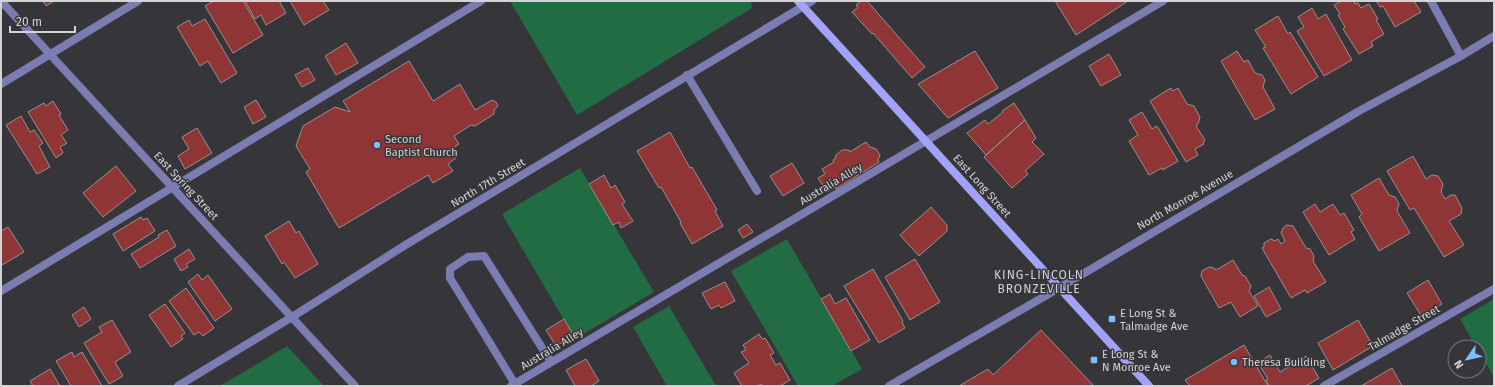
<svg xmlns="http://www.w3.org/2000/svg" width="1495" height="387" font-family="'Fira Sans',sans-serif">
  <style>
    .green { fill: #216c42 }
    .building { fill: #8f3536; stroke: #979190 }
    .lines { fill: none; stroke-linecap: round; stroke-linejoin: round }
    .lane { stroke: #7b7cb2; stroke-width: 8 }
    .street { stroke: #7b7cb2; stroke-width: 8 }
    .secondary { stroke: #a1a2f8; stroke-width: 8 }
    .poi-dot { fill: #7fbdfa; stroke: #36363a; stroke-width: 1.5 }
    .labels { text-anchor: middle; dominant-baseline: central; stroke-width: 3; stroke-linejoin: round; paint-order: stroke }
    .poi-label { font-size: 11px; fill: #d4d3d6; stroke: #36363a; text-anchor: start }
    .street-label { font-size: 11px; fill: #d4d3d6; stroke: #36363a }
    .neighbourhood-label { font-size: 12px; letter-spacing: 1px; fill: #d3d2d8; stroke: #36363a }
  </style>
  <rect width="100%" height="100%" fill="#36363a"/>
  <!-- green -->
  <path class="green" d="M510,1H751L752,8L577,115Z
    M580,168L654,292L575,339L502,214Z
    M787,239L862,369L832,386H798L731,271Z
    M1494,299V377L1479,352V347H1476L1460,319Z
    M669,306L716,386H667L633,327Z
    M287,346L324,386H220Z"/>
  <!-- building -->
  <path class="building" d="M43,1H54L46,6Z
    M214,1H243L263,35L233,53L205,6Z
    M245,1H279L286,13L266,25L261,15L255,19Z
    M290,1H323L329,10L304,25Z
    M861,1H867L925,67L912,78L873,33L872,34L852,12L858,7L856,5Z
    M1055,1H1128L1076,35Z
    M1341,1H1354L1355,4L1358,3L1361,8L1369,4L1378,19L1376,20L1384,34L1371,42L1373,46L1359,54L1343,29L1345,27L1338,15L1340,14L1334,5Z
    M1376,1H1414L1421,12L1395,27L1383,6L1380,7Z
    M1312,8L1318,19L1326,14L1352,60L1324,76L1297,31L1304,27L1298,17Z
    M1278,16L1288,34L1290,32L1318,77L1291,94L1263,48L1266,47L1255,30Z
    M205,19L237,73L221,83L208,61L200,66L177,27L189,20L192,26Z
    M346,43L358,63L336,75L325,56Z
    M975,51L998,88L948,118L918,84Z
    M1237,51L1244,62L1248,60L1255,73L1262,75L1265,80L1263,87L1275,109L1255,120L1221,61Z
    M1109,54L1121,75L1101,86L1089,66Z
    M409,61L433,101L460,84L475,110L492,100L496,102L498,106L494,110V114L475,126L471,125L454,136L459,144L451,149L456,158L448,164L453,171L433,183L428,175L339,228L306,172L310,169L296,146L303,126L335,107L350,112L343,101Z
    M308,68L315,80L302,87L295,75Z
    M1171,88L1173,91L1178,88L1187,104L1194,106L1200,117L1198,124L1196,126L1205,140L1203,142L1204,144L1195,149L1198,155L1186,162L1150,101Z
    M256,100L266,117L253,124L244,107Z
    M53,101L61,114L59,115L68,130L61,135L67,143L60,147L63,153L56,158L28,112L44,103L46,106Z
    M1014,103L1025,120L986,155L967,133L985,120L988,124L1003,112L1002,111Z
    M1142,112L1152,129L1157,126L1178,161L1163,170L1162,168L1149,175L1129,141L1138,135L1129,120Z
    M21,116L30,132L34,130L43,143L39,146L50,167L37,174L6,125Z
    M1025,120L1036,138L1032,142L1044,154L1025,171L1028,174L1012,188L984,157Z
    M197,128L212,153L185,169L178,156L189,149L182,137Z
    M670,132L690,168L692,167L717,210L715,211L723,226L692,244L680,223L681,222L661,187L659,188L637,151Z
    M866,142L870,147L876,149L880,155L878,160L879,162L836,189L835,187L827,192L818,178L825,174L822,169L834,162L833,160L835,159L836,155L842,150H849L850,152Z
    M1413,156L1426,179L1432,175L1438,176L1443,184L1441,192L1445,199L1451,195H1455L1462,208L1461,214L1449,221L1464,245L1444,257L1414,208L1410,210L1387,171Z
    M792,163L804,183L783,196L770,176Z
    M116,166L136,191L103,217L83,193Z
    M604,175L611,188L615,185L625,202L622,204L633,221L621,228L619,222L613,225L589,184Z
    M1379,178L1389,195L1395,197L1399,204L1397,211L1410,233L1379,251L1359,217L1362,214L1351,195Z
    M1315,204L1320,212L1333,204L1340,215L1344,213L1354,230L1351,232L1355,239L1329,255L1303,212Z
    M931,207L947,225V231L919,256L900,235Z
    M141,217L143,220L147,218L155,231L123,251L113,234Z
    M289,221L296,233L299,231L318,264L295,278L284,262L282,264L265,236Z
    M747,224L753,232L743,238L738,230Z
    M1287,225L1293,226L1306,248L1310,249L1314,256L1313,261L1326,282L1307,293L1305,290L1291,298L1262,248L1264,247V243L1271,239L1275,241L1278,239L1281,244L1285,241L1281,233L1283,228Z
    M8,227L24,252L2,265L1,263V231Z
    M167,230L176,246L140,268L131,254L159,237L158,235Z
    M189,249L195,259L186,264L188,267L181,271L174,259Z
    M915,259L940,302L910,320L885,277Z
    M1233,260L1242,275L1245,276L1251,286L1249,291L1258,306L1240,317L1231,302L1219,308L1201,276L1202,271L1209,267L1214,268L1216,270Z
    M873,269L903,321L902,322L905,328L879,343L844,286Z
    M198,274L202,280L208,275L232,309L215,321L188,282Z
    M1428,280L1442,304L1422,317L1407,293Z
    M725,282L735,301L721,308L719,305L711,309L702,293Z
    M1269,287L1281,309L1266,317L1254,296Z
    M186,288L214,328L203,336L199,332L194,335L169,301Z
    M830,294L835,304L846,298L870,340L851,351L821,299Z
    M165,304L185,333L181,336L183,339L171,347L149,315Z
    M84,307L91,319L79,327L72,315Z
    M564,319L574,336L556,346L546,330Z
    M112,320L131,352L115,362L123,376L109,384L84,343L102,332L99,327Z
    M1358,320L1373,346L1333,370L1318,343Z
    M1041,330L1094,386H959L988,369L993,375Z
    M759,334L762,339L765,338L774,353L770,355L776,365L780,363L790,380L780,386H762L761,384L757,386H742L734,373L749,363L741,352L746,350L743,345Z
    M1244,345L1268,386H1190L1185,380Z
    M72,352L74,357L82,352L102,386H71L56,361Z
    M1270,355L1280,372L1306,356L1319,378L1306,386H1269L1266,380L1268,379L1258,363Z
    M586,359L599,381L591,386H575L566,370Z
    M1392,368L1402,386H1361Z
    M50,369L60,386H33L30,381Z"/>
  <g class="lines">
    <!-- lane -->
    <path class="lane" d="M1431,1L1461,56
      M687,75L757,191
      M1,291L481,1
      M515,384L450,278V269L468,257L484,256L551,362
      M511,386L1163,1
      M1324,386L1494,289"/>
    <!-- street -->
    <path class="street" d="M1,1L355,386
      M1,84L138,1
      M178,386L292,317L407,244L812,1
      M889,386L1059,288L1359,111L1461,56L1494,36"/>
    <!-- secondary -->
    <path class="secondary" d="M798,1L1149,386"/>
  </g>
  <!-- markers -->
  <g class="poi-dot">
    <circle cx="377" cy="145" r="4"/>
    <rect x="1108" y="315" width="8" height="8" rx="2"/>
    <rect x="1090" y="356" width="8" height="8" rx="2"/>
    <circle cx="1234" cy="362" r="4"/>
  </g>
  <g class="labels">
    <!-- poi labels -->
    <g class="poi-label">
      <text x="385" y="139">Second<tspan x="385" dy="13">Baptist Church</tspan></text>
      <text x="1120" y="313">E Long St &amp;<tspan x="1120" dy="13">Talmadge Ave</tspan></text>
      <text x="1102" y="354">E Long St &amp;<tspan x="1102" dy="13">N Monroe Ave</tspan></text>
      <text x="1242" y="362">Theresa Building</text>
    </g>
    <!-- street labels -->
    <g class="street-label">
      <text transform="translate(488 183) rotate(-31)">North 17th Street</text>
      <text transform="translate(831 184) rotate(-31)">Australia Alley</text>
      <text transform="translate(186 186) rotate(47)">East Spring Street</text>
      <text transform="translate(982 186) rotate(48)">East Long Street</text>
      <text transform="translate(1185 200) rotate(-30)">North Monroe Avenue</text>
      <text transform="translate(1404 328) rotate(-30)">Talmadge Street</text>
      <text transform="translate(552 349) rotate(-31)">Australia Alley</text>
    </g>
    <!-- neighbourhood labels -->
    <g class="neighbourhood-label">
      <text x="1039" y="275">KING-LINCOLN<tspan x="1039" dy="14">BRONZEVILLE</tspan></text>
    </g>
  </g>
  <!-- border -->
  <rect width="1495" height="387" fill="none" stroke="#d4d3d6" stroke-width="4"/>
  <!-- north arrow -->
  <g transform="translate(1467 359) rotate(236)"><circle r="19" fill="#36363a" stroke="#757578"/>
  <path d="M0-3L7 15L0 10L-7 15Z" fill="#7fbdfa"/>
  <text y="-6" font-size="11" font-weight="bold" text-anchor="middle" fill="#d4d3d6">N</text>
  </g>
  <!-- scale -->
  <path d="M10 26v6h65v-6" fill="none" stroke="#d4d3d6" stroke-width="2"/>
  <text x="16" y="26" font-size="12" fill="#d4d3d6" stroke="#36363a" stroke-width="3" paint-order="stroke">20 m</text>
</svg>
